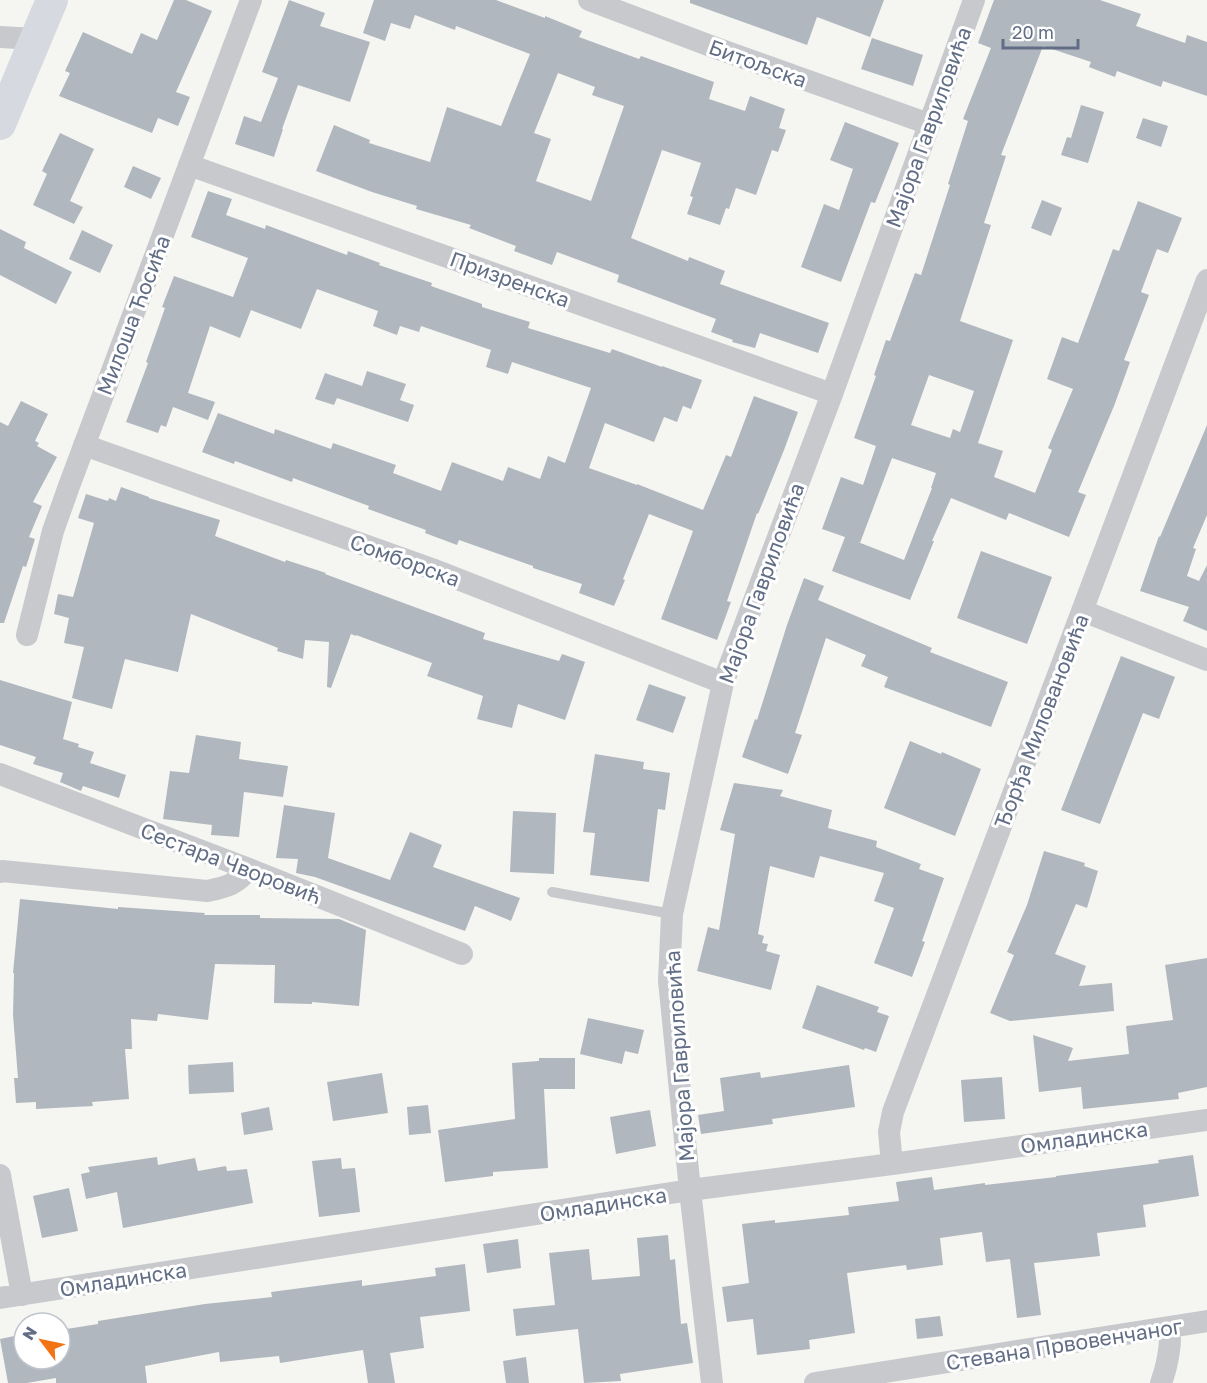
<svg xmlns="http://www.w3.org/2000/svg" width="1207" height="1383" font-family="'Golos Text',sans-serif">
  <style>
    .building { fill: #b1b7be; fill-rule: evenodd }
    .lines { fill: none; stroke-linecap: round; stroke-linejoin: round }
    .lane { stroke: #c7c9cd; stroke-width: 10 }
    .street { stroke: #c7c9cd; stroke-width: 22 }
    .secondary { stroke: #d6d9df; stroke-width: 32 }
    .labels { text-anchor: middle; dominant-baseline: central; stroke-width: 6; stroke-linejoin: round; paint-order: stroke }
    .street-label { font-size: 21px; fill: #626e85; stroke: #fff }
  </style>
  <rect width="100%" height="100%" fill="#f5f6f1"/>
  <!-- building -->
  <path class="building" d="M174,0H186L212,11L176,92L190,97L178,126L158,118L152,133L59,96L70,73L65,71L83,32L132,54L141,33L157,40Z
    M289,0L325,13L320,26L370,42L350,102L298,85L282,129H283L274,157L235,144L244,116L261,122L278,78L262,72Z
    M374,0H496L545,18V16L582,31L579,37L639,59L641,56L714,82L709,99L745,111L750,96L785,109L779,128L786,130L778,152L772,150L756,195L736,188L729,209L726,208L720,225L687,214L693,197L690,196L701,163L662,150L631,238L688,261L689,257L725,271L720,284L829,323L818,353L760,333L755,348L732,342L733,340L711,332L716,319L617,282L619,275L557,252L552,265L514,251L516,246L469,228L471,225L416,209L417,206L372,192L316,171L334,125L370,140L369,143L430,162L447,107L501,126L530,54L456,26L455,30L415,15L410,29L391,23L385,41L363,33ZM558,73L595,87L592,95L624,106L591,201L536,181L551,139L534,133Z
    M690,0H884L870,37L817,17L807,45L690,3Z
    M994,0H1100L1141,14L1136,26L1185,43L1187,35L1207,42V96L1163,81L1161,87L1117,71L1115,77L1089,67L1091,62L1043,46L1001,155L1006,156L984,223L991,225L960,321L1013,340L978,443L1003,451L994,477L1035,493L1052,450L1048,448L1073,389L1047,379L1062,337L1078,343L1113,249L1119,251L1138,201L1182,218L1168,253L1157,249L1141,292L1149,295L1124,360L1130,362L1114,406L1078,492L1086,495L1069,537L1009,513L1006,520L951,498L932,541H934L910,600L832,571L845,537L822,529L841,477L863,485L876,446L854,438L876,376L874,375L886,340L890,341L915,273L921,275L950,185L948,184L968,121L963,119L991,48L978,43ZM929,375L974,391L960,432L953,429L950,438L911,425ZM892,458L936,473L931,488H932L904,560L858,542L860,543Z
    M872,38L923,55L913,86L861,69Z
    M1081,105L1104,112L1088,163L1061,155L1067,137L1071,138Z
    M1143,118L1168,126L1161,147L1136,138Z
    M845,122L899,143L875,203L871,202L841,282L801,267L824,204L839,210L853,169L830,160Z
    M60,133L94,149L70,201L83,207L74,224L33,205L47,174L42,171Z
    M133,166L161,178L151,199L124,187Z
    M208,191L232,199L226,215L265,229L266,225L347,255L348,251L380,263L379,265L432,283L431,286L482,304V307L530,322L528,328L610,353L612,349L662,367V366L702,380L691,409L683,406L677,422L664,417L654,442L605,423L589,468L637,485V484L703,510L726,455L731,457L754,396L798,412L784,450L758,514L757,513L727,601L731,602L717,640L661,619L693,531L649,514L623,579L625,580L614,606L579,593L582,584L533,568V566L459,540L457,545L425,533L426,530L368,509L369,506L293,478L292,482L235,461L234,464L202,452L218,413L274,434L275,429L331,449L333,443L396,465L393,473L441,491L452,462L503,481L508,467L540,479L548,456L565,463L591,388L512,362L508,374L486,367L491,350L421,326L419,332L400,326L397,335L373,326L378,311L317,289L301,329L251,310L240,338L210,326L188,393L215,402L208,420L173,407L166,427L161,425L158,433L126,422L148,363L146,362L165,308L162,307L174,276L233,297L248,258L191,237Z
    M1042,200L1062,208L1051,236L1031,228Z
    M0,229L26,242L24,248L72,272L56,304L0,275Z
    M82,230L113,245L100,273L69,259Z
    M367,371L406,384L400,400L414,405L408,422L337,398L334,405L315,399L325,373L362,386Z
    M21,401L48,414L35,441L39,443L37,446L57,457L33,502L42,506L29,537L35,539L26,567L23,566L4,623H0V422L8,426Z
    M1207,425V515L1193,548L1196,549L1187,576L1199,581L1207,565V631L1183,621L1189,607L1140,591L1159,536L1160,537Z
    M121,487L149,497V498L220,520L215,536L285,562L286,560L326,573L325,574L485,633L483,639L559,661L562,654L585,662L565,720L518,704L512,728L477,719L483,696L427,676L432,663L356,635V636L351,634L331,688L327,687L329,642L305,640L303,659L277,651L278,648L191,614L178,672L125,659L112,709L72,698L84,647L64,643L69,618L54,614L58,594L73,597L94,523L78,518L86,494L108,501L109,498L116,501Z
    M981,551L1052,577L1027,644L957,618Z
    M804,578L824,586L818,600L932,648L930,652L1008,682L991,727L884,687L888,677L861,666L866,655L826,638L795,733L802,735L788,774L742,757L755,719L757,720L787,625Z
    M1121,656L1175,677L1159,719L1143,713L1100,824L1061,810Z
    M0,680L72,702L63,739L79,744L78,747L94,752L90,763L126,775L119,798L83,786L81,791L60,782L63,773L33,764L36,757L0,745Z
    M649,684L686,697L673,733L636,720Z
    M196,735L241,742L239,759L288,766L283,797L244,792L239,837L211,835L212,825L163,819L170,771L189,773Z
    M910,741L941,754L942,752L981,769L955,836L884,808Z
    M595,754L644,762L643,769L670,773L665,810L658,809L649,882L590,875L595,833L583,832Z
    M734,783L783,790L780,796L832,810L828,828L877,841L876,847L921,864L919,869L944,878L922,941L925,942L912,977L874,963L894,908L874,901L884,873L820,856L814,878L770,866L758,934L764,936L762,943L768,944L766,951L780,955L771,990L697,971L708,927L719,930L735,834L720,830Z
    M284,805L335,813L328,858L390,880L410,832L442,845L433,867L520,898L511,921L475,906L465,931L315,877L296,873L298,859L276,858Z
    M513,811L556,813L554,874L510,872Z
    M1044,851L1085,863L1084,866L1098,871L1087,908L1076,904L1055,954L1086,966L1079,986L1112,983L1114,1011L1010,1021L990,1013L1014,955L1007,952L1027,905Z
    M20,899L118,909V907L205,913L204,915H260V918L339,919L366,930L359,1006L312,1002V1004L274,1003L275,965L215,964L208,1020L158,1014L157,1021L131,1019L132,1049H125L129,1099L92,1102L93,1106L36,1109V1102L16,1103L14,1078H18L13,1015L14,973H13Z
    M1207,958V1087L1178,1093L1179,1099L1083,1109L1081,1087L1039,1092L1033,1035L1073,1048L1068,1061L1129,1054L1126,1026L1173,1020L1165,965Z
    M817,985L879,1007L877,1012L889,1016L876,1052L865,1048L864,1050L802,1028Z
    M588,1018L644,1030L638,1054L625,1051L622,1064L580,1054Z
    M539,1058H575V1089H544L548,1168L493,1172V1176L445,1182L438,1130L515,1119L512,1063L539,1061Z
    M233,1062L234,1092L189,1094L188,1065Z
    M849,1065L855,1107L772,1119L773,1124L701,1134L698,1115L724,1111L720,1078L760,1072L761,1078Z
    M382,1073L388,1113L333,1121L327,1082Z
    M1002,1077L1005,1119L964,1122L961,1080Z
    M428,1105L431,1133L409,1135L407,1107Z
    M269,1107L273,1130L244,1135L241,1113Z
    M650,1110L656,1146L616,1154L610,1117Z
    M1193,1155L1199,1196L1143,1205L1146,1227L1097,1233L1100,1256L1034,1263L1041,1315L1017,1318L1010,1259L986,1262L982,1232L940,1238L943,1265L907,1270L906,1265L847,1273L855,1333L809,1340L810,1349L757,1355L753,1319L727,1322L722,1287L749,1283L742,1224L775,1220V1223L849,1215L848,1207L899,1201L896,1182L932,1177L934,1190L985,1183V1185L1056,1177V1176L1159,1163L1158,1160Z
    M157,1157L158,1165L195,1158L198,1171L226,1166L227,1171L247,1169L253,1203L123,1228L117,1192L86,1199L81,1174L90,1172L88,1167Z
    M341,1158L342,1169L355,1168L360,1212L319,1217L312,1161Z
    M69,1188L78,1231L42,1238L33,1196Z
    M668,1235L670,1260L675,1259L681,1324L687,1323L693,1363L620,1374L621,1381L584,1383L578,1329L516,1336L513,1309L555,1305L549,1253L589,1249L592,1280L640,1276L637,1238Z
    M518,1239L521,1268L487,1273L483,1244Z
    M465,1264L470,1311L420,1317L424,1348L390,1353L395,1383H368L363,1350L280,1363L279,1356L220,1362L219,1352L145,1366L147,1383H56V1378L27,1383H8L0,1339L24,1334V1359H60V1330L98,1324V1321L205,1304L272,1297L271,1292L362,1280V1286L436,1276L435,1268Z
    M940,1316L943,1336L917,1339L915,1319Z
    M526,1357L529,1383H506L503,1361Z"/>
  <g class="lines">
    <!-- lane -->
    <path class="lane" d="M552,892L672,914"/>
    <!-- street -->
    <path class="street" d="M589,0L716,48L929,124
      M0,37L36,39
      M189,165L832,394
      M84,445L432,569L723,683
      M1083,611L1207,660
      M27,635L53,531L69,486L251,0
      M0,774L249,869L462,954
      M0,872L2,871L207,891C226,887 236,885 249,869
      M892,1164L889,1132L893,1112L1207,280
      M0,1175L22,1295
      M0,1298L690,1190L892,1164L1207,1120
      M712,1383L690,1190L669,981L672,914L723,683L832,394L974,0
      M815,1383L1207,1321
      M1161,1383C1168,1364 1171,1347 1170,1327"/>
    <!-- secondary -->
    <path class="secondary" d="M0,124L52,0"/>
  </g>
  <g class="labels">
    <!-- street labels -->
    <g class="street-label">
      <text transform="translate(758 63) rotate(20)">Битољска</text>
      <text transform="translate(928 127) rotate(-70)">Мајора Гавриловића</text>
      <text transform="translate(510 279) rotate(20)">Призренска</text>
      <text transform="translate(133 315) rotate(-69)">Милоша Ћосића</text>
      <text transform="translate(405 560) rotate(20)">Сомборска</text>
      <text transform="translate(761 583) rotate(-70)">Мајора Гавриловића</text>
      <text transform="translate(1041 721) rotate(-69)">Ђорђа Миловановића</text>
      <text transform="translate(231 863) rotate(21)">Сестара Чворовић</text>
      <text transform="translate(679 1056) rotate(-94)">Мајора Гавриловића</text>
      <text transform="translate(1084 1137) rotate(-8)">Омладинска</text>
      <text transform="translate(603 1204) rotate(-9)">Омладинска</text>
      <text transform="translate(123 1279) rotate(-9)">Омладинска</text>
      <text transform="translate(1064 1344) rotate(-9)">Стевана Првовенчаног</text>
    </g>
  </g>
  <!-- north arrow -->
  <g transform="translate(42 1341) rotate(302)"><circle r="28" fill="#ffffff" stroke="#c0c5ce" stroke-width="1.5"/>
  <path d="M0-4.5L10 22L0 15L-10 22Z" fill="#f27415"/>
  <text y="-9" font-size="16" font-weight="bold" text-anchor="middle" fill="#626e85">N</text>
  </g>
  <!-- scale -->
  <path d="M1003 39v9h75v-9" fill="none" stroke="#626e85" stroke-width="3"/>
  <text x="1012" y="39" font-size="18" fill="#626e85" stroke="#ffffff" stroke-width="4.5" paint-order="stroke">20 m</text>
</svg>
